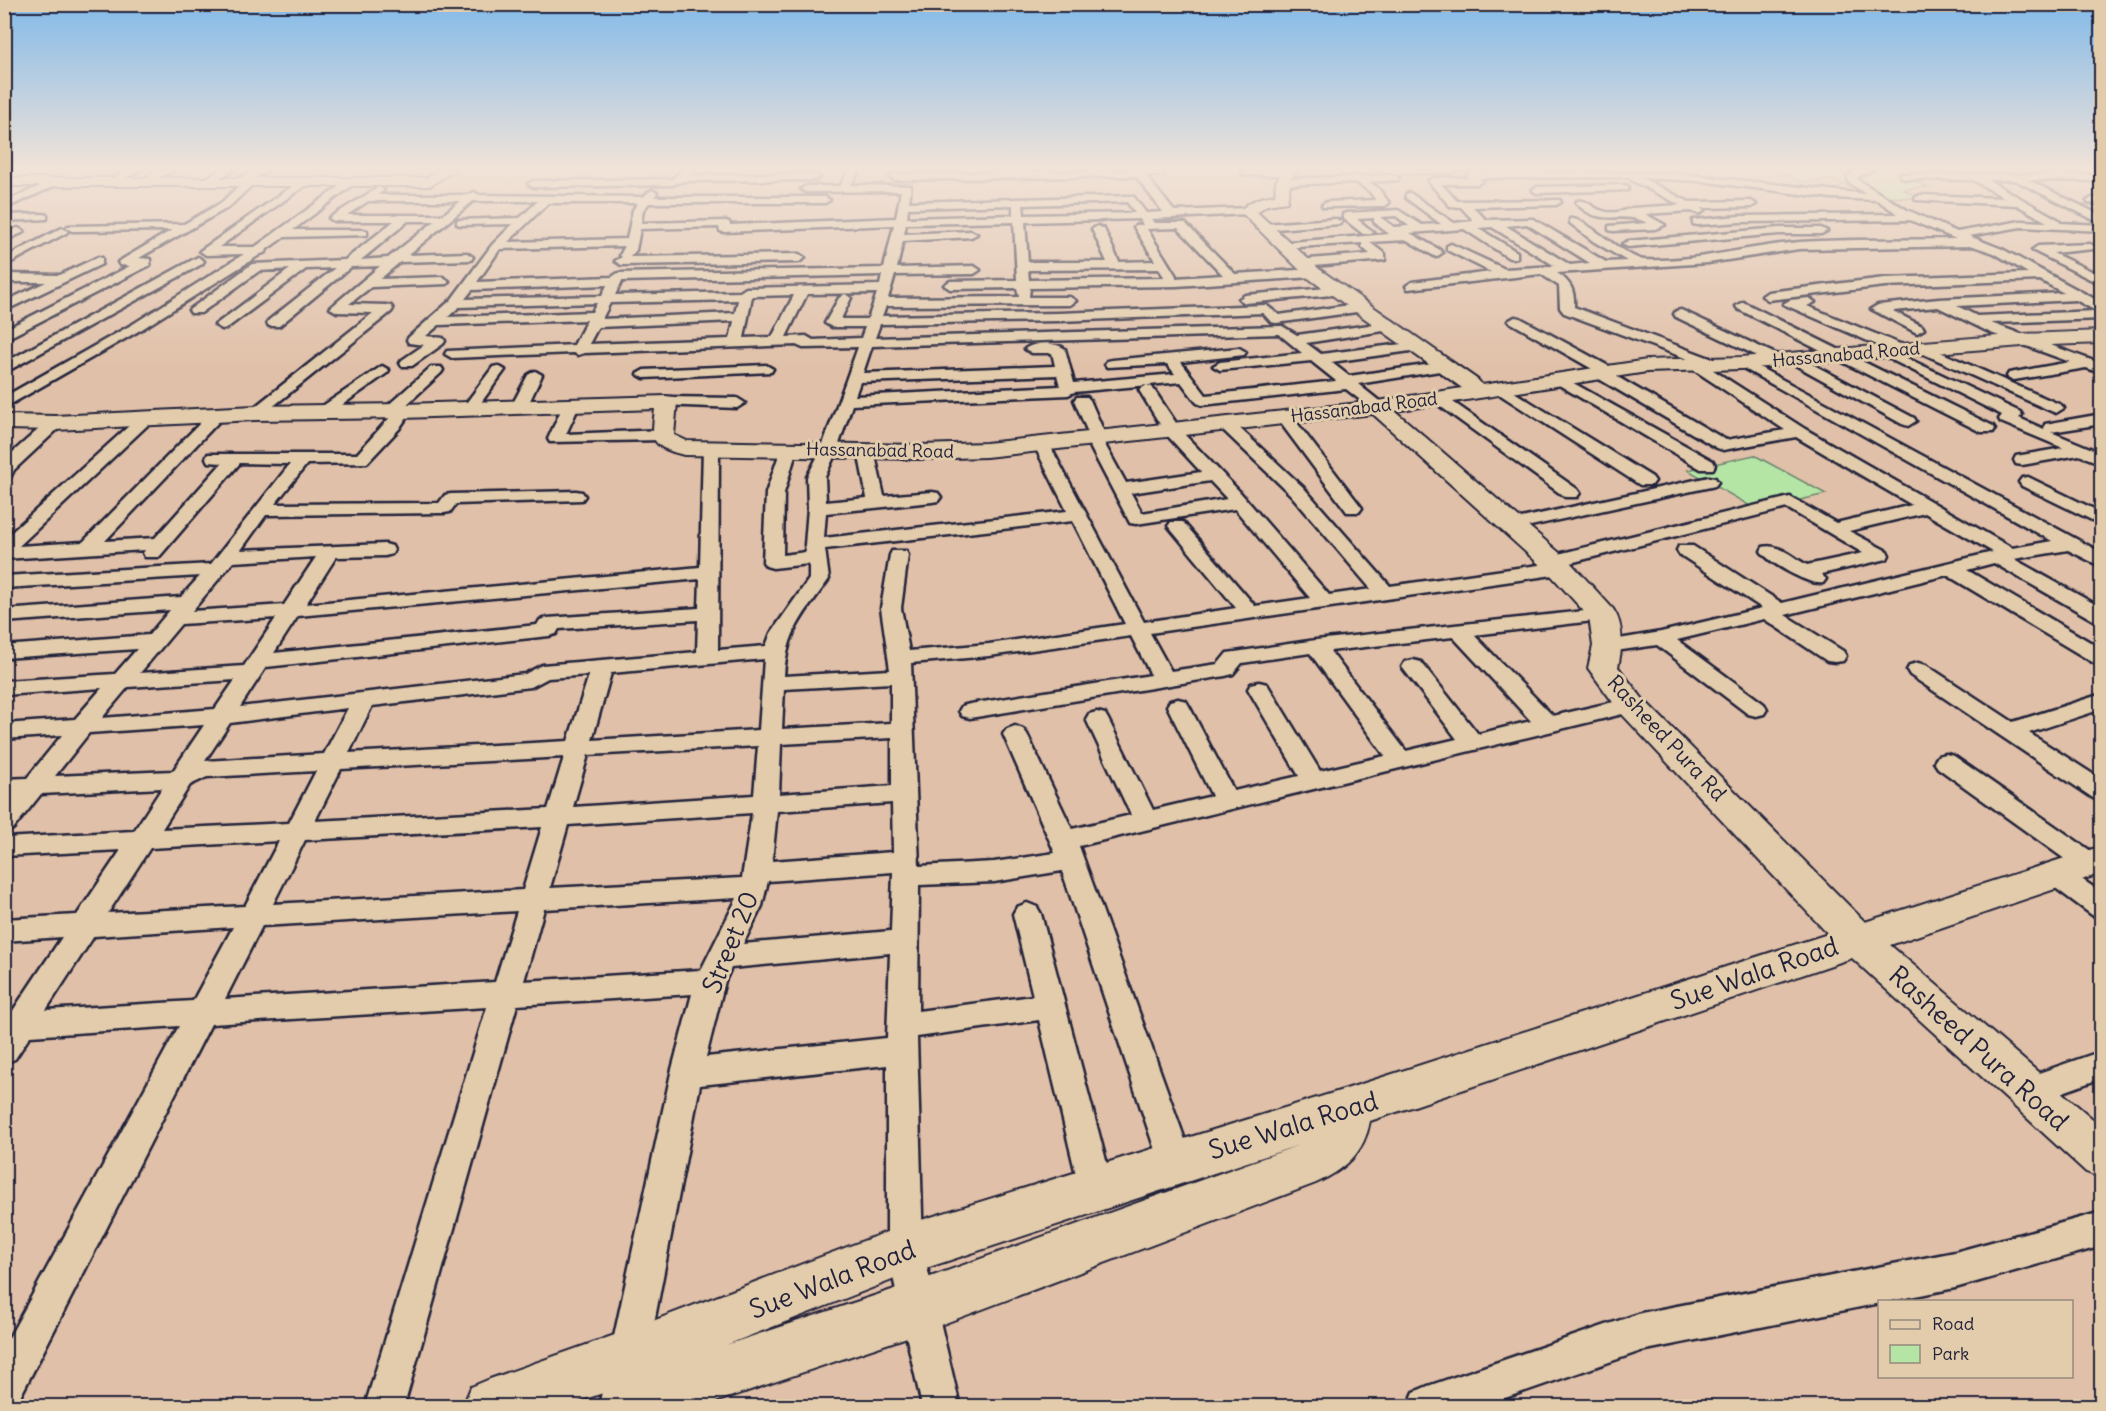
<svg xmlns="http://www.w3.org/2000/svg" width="2106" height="1411" font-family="Delius,sans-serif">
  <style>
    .green { fill: #b5e5a4; stroke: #6c8470; stroke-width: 1.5 }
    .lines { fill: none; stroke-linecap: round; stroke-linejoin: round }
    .street-casing { stroke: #22223b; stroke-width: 5 }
    .secondary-casing { stroke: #22223b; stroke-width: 4 }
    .street { fill: #e2ccab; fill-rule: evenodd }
    .secondary { fill: #e2ccab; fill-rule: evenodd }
    .labels { text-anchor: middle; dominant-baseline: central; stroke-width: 6; stroke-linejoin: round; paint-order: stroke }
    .far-street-label { font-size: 18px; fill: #22223b; stroke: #e2ccab }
    .street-label { font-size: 21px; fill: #22223b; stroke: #e2ccab }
    .near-street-label { font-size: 26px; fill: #22223b; stroke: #e2ccab }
  </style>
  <rect width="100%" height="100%" fill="#e0c0a8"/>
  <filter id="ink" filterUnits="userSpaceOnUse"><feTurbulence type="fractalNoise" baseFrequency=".0167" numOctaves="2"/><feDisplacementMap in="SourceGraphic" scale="12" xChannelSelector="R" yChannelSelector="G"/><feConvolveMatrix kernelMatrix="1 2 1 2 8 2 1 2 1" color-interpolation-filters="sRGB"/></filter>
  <g filter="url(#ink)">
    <!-- green -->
    <path class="green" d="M1773,169H1889L1928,187L1903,189L1920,198L1877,197L1861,187H1849L1833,180L1803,182Z
      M1754,455L1826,494L1757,510L1688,470Z"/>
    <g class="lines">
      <defs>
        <path id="street" d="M129,169H142L117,183L108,181Z
          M162,169H176L148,183L139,181Z
          M222,169H235L209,184L200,182Z
          M257,169H270L252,180L253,184L229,207L139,258L150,259V265L4,340V330L130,266L120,265L118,262L172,230L72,231L66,228L68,226L184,224L221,203L240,185L235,182L236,180Z
          M684,169H695L690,175L815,174L820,177L815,180L684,181L672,185L533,187L528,184L533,181L672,179Z
          M850,169H860L851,185L911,186L909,202L1130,196L1134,197L1146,213L1163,212L1136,176L895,180L890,177L895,174L1159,170L1164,173L1163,175L1146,176L1174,211L1248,208L1253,211L1248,214L1151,219L1154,223H1185L1235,274L1313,269L1319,273L1313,277L1176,286L1030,288L1029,297H1070L1076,301L1070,305L886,306L882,316L1059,313L1266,305L1279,315L1364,303L1371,307L1364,311L1276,323L1271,322L1263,313L1059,321L880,324L875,338L1282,326L1297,335L1391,322L1398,326L1396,329L1306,343L1321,354L1418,342L1425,346L1418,350L1331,362L1349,376L1446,362L1453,366L1446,370L1358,384L1383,404L1386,407L1383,410H1373L1346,389L1202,405L1197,403L1181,382L1074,392L1068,395L852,405L837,450L825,477L826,502L867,498L858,451L866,446L874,451L884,496L932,492L938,493L941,497L938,501L932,502L826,513L824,538L1067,511L1034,445L1042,440L1048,442L1144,622L1236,608L1168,526L1171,522H1183L1255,606L1310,598L1235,509L1136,524L1130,523L1086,439L1089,435L1074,400L1077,397H1087L1090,400L1107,439L1104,443L1126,483L1201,472L1166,434L1139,390L1147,385L1152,387L1182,432L1239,491L1329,595L1371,589L1291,495L1221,428L1219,425L1221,422H1233L1303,487L1390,586L1546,564L1543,561L1546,557L1790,497L1836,523L1912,505L1796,437L1723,450L1717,448L1594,376L1592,373L1594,370L1508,321L1515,317L1520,318L1614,369L1616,372L1614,375L1726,440L1785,430L1691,368L1689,365L1693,361L1564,313L1560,308L1559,286L1541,274L1408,289L1406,286L1412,282L1491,272L1447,250V246L1451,244L1505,269L1555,266L1492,227L1478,228L1517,252V258H1509L1464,229L1410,233L1440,250L1442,253L1436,257L1407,240L1369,242L1385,254V260L1301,267L1295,263L1297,260L1370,254L1362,247V243L1282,248L1278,247V243L1389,234L1374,222V218L1357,219L1373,232L1371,234H1363L1343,218V214L1347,213L1398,210L1422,225L1441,224L1406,198V194L1410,193L1454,223L1474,221L1461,207L1450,206L1428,181L1433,178H1469L1467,175L1472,172L1672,173L1866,194L1849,183L1847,176L1860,169H1875L1857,177L1858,180L1907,210L1957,232L2021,221L2047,222L2017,205L1916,200L1915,198L1920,195L2005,198L1973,180L1905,179L1900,176L1901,174L2102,175V181L2028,180L2102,216V224L2015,180H1988L2059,220L2060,223L2102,225V231L2021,227L1969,236L2002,249L2102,303V319L1991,323L2102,364V373L2086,368L2014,380L2009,379L2007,376L2009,373L2070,362L1991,333L1938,307L1893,311L1922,326L1924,329L1917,333L1871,309L1878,305L1939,299L2064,293L2040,280L1885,286L1768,300L1762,296L1768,292L1885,278L2028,273L1994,253L1973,246L1799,249L1708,263L1557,273C1571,282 1575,291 1574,307L1718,361L1720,364L1718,367L1710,368L1805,429L2012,548L2052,541L1734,363L1741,359L1746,360L2102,553V567L2068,550L2014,559L2102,608V623L2095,621L1994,563L1967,570L2102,649V664L2094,663L1947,575L1785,615L1843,651L1846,656L1843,661L1835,662L1827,661L1764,619L1677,640L1764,704L1767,709L1764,714L1756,716L1748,714L1657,645L1608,652L1601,650L1597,646L1601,642L1661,632L1762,608L1679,554L1677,550L1679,546H1693L1782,603L1993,552L1925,513L1849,531L1887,551L1889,555L1887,559L1821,574L1826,579L1823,583C1810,586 1769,563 1761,551L1763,547C1779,543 1794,558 1807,565L1863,553L1787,508L1566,564L1570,568L1567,572L1560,574L1150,633L1171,671L1218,664L1227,653L1235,652L1316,640L1603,609L1610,611L1613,615L1610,619L1474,635L1553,716L1631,698L1639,700L1642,705L1639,710L1079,846L1193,1162L1188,1173L1176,1178L1164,1173L1159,1162L1062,871L994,882L919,885L918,1011L1033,996L1013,914L1017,907L1027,903L1037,907L1041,914L1113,1187L1108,1198L1096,1203L1084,1198L1079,1187L1039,1020L917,1037L923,1250L960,1406H922L887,1250V1065L700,1085L638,1406H599L671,1073L692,994L517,1005L404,1406H365L487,1007L211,1024L18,1401L4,1406V1347L179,1026L30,1036L15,1059L4,1063V1012H12L62,937L4,941V919L77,915L121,850L4,856V838L134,831L162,788L41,794L13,829L4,832V805L13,795H4V779L27,778L62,735L4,739V724L75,719L102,688L4,695V681L115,674L137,649L4,658V646L149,635L170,610L4,622V610L181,597L200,576L4,588V576L211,564L290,464L240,463L159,557H145L143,553L145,550L4,559V539L141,415L147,413L155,418L19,546L83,542L211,412H223L225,415L105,541L155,538L222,463L208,462L206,458L208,454H357L392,415L385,414L382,411L385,408L431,367H441L443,370L441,373L404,407L411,411L399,429L367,463L307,464L275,504L439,503L445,495L451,494L576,491L582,492L585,496L582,500L456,504L450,512L444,513L266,515L241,550L385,544L392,546L394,550L392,554L385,556L336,557L306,604L700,567L703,448L711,443L719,448L718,650L766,646L771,633L809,579V564L773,568L766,566L763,562L766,493L781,449L789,444L795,446L797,449L784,493L783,555L806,552L805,545L808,508L807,477L821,450L858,347L803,348L796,345L584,353L578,355L573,353L452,358L445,354L447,351L574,345L587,320L439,325L426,336L443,338L445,341L443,344L412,366H402L400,363L402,360L424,345L409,343L407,340L409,337L451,300L492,245L513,224L461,225L457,224V220L520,218L538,201H473L408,255L467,253L473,257L471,260L400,262L380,279L443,277L449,281L447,284L371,287L349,304L386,305L391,306L393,309L391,312L261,416L255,418L247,413L373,313L337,312L330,308L380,266L351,267L279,326H269L267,323L269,320L335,268L306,269L227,328L222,329L215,325L290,269L259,271L201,313H191L189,310L252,264L345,260L394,221H334L329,218L379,187L384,190L378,195H468L474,192L479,195L643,197L652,190L657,193L654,197H825L830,200L825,203H649L643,210L641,223L725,221L729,222L730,225L896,218L901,191L806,192L801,189L806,186H840ZM1630,177L1631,180L1680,205L1632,208C1624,211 1610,215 1600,210C1591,207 1587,199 1577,201L1576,203C1601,229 1621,209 1647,223L1609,226V230L1613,231L1655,229L1665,225L1645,214L1691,211L1699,214L1704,211L1701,208L1751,207L1756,204L1751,201L1689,202L1642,178L1700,181L1832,198L1877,200L1898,214L1740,216L1693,220V224L1697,225L1740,222L1910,220L1956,239C1904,240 1851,239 1800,242C1748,246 1697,262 1645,260C1625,259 1584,216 1570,219V223L1593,241L1627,261L1606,262L1533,219L1486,220L1473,207L1556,205L1561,202L1560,200L1457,201L1441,184H1477L1482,181L1480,178ZM368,201H460L443,215H347ZM1127,202L1135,213L1024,215L1023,205ZM548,203H638L633,210L627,239L508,242ZM1013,205V215L907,218L908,208ZM1396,216L1409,226L1394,227L1380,217ZM1140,219L1143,225H1136L1134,227L1155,261L1119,262L1104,229L1098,226L1092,229L1107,262H1028L1025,222ZM408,221H435L388,258L361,260ZM1014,222L1017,280L950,281L944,285L950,289L1017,288L1019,297L888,298L895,275L974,274L980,270L974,266L897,268L903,241L971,237L977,234L971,231L904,234L906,224ZM1527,224L1590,263L1570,265L1506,226ZM894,225L884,268L618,273L612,277L477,282L500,249L625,246L620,255L622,257L615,261L621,265L799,262L805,258L799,254L630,257L636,250L640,229L719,227L720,231L724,232ZM1178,228L1223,275L1175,278L1176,276L1147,229ZM1159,269L1165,278L1029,280L1028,270ZM882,275L880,285L746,288L740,292L615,295L622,281ZM607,285L602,296L465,299L472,290ZM877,293L868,319H841L851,298L845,294L839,298L825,323L832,327H865L861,338L813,340L806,336L786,337L807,294ZM794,295L772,337L744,338L752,296ZM738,300L735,313L602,319L610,303ZM2076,300L2096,311L1977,316L1957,306ZM597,303L592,312L448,317L459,307ZM734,321L730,339L589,344L598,327ZM1279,334L1302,353L1220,362L1213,366L1220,370L1311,361L1336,381L1206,395L1181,362L1244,355L1246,352L1239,348L1112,360L1107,361L1105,364L1107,367L1167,364L1175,374L1074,383L1065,349C1057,342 1033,342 1025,349L1032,353H1052L1055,366L863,373L872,346ZM1057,375L1060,386L855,396L860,382ZM1210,481L1227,499L1142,513L1131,493ZM1073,521L1125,624L989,644L909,651L901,608L908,555L906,551H892L890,555L881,608L890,670L784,676C787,629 804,615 829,579L825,549ZM316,557L284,605L192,611L233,562ZM700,579L699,608L547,618L540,620L537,625L274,653L298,616ZM276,618L244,666L140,673L181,624ZM698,620L697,652L542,665L525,674L240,707L266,667L549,636L556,634L559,629ZM1131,636L1151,675L970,704L962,706L959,711L962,716L970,718L1225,676L1233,674L1242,663L1310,653L1385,756L1320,771L1267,684L1259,682L1251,684L1248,689L1299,776L1234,791L1189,706L1186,701L1178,699L1170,701L1167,706L1212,796L1153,810L1108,719L1105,714L1097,712L1089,714L1086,719L1131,815L1072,829L1027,734L1023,729L1015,726L1007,729L1003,734L1055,853L994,862L919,866L911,663L989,656ZM1453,637L1531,721L1478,734L1421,662L1413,660L1405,662L1402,667L1457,739L1406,751L1330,651ZM764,659L759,730L592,740L611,673ZM589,675L568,741L349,753L372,706L531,687L548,678ZM235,680L215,709L102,718L128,687ZM891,683V723L782,729L784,689ZM348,708L324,754L205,761L230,723ZM204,725L173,771L55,776L89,733ZM892,738V786L779,794L781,744ZM758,746L754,795L573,807L588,755ZM564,757L548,809L315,821L341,769ZM316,771L289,823L162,829L190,785L207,777ZM892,803L893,852L772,861L777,811ZM752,813L742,878L550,888L568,825ZM542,827L523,890L273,904L305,840ZM279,841L245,906L108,913L150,848ZM893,872L891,931L743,944L762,906L768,881ZM737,898L701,970L524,981L544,909ZM517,911L495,982L225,999L262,926ZM233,927L193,1001L46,1010L94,936ZM890,953L887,1038L706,1057L725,981L731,968Z
          M1247,170L1290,169L1294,172L1289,175H1243L1242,173Z
          M1382,170L1383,169L1457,170L1452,173H1387Z
          M1394,175L1399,178L1398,180L1369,182L1378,188L1389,203L1384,206L1323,207L1322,205L1327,202L1376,200L1370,192L1356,182L1282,185L1277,182L1282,179Z
          M56,179L65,181L4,209V202Z
          M301,180L310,182L219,247H255L350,179L354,180V184L293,230H363L367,231V235L284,237L267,249L266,252L261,254L142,329L4,408V397L133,324L244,254L206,255L200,251Z
          M1624,185L1628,186V190L1537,193L1532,190L1537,187Z
          M2092,198H2102V204L2088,203L2087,201Z
          M43,214L47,215V219L4,221V215Z
          M1336,219L1342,222L1340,224L1262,230L1256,227L1262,224Z
          M18,228L24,231L22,233L4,241V233Z
          M62,228L68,231L66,233L4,266V258Z
          M1779,228H1821L1827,231L1821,234H1779L1628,247L1622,244L1628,241Z
          M2090,244L2096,247L2094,249L2053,253L2102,276V285L2032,250L2038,246Z
          M98,257L102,258V264L4,311V302L46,282H4V274L60,275Z
          M198,257L204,261L202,264L4,373V363Z
          M1339,287L1343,288L1345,291L1343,294L1245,303L1239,299L1245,295Z
          M1809,298L1815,302L1807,306L1905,346L1907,349L1905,352L1900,353L1890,350L2020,412L2022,415L2019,418L2044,429L2045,424L2102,414V424L2051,432L2102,453V464L2079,455L2022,465L2016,464L2014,460L2016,456L2063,448L2001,422L1999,419L2002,415L1874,351L1876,348H1884L1783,304L1790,300Z
          M1743,302L1993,426L1995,429L1993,432H1981L1738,309L1736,306Z
          M1681,310L1782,357L1784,360L1777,364L1772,363L1676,317L1674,314L1676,311Z
          M1922,344L2061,405L2064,408L2056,413L2051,411L1917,351L1915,348Z
          M1795,355L1914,418L1916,421L1908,426L1902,424L1790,362L1788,359L1790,356Z
          M766,365L773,369L771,372L644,378L637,374L644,370Z
          M382,366L389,370L387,373L328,415H318L315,412L318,409Z
          M498,366L505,370L474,412H464L461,409L464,406L493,367Z
          M535,371L542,375L527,407L519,412L514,410L511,407L528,375Z
          M1559,375L1713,461L1715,465L1713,469H1701L1554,382L1552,379Z
          M1501,384L1652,477L1655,481L1652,485H1640L1496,392L1493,389L1496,386Z
          M1438,393L1443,395L1577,489L1580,493L1577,497H1565L1433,401L1430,398L1433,395Z
          M666,397L737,398L745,403L737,408L661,405L658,402L661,399Z
          M571,401L579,406L566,434L663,430L671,435L663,440L550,442L548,439L563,406Z
          M1285,413L1291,415L1359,504L1362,508L1359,512H1347L1277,418Z
          M55,418L63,423L61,426L14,470L10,478L4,479V460L49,420Z
          M1709,477L1715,478L1718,482L1715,486L1512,530L1506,529L1503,525L1506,521L1512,520Z
          M2028,477L2102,513V525L2022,486L2019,482L2022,478Z
          M1918,663L1926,665L2013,722L2102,694V709L2029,733L2102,780V800L2093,798L1910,675L1907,670L1910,665Z
          M1946,754L1954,756L2098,856L2102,862L2098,870L2089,873L2080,870L1938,768L1934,762L1938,756Z
          M2055,864L2064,867L2102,893V918L2092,915L2046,881L2042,874L2046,867Z
          M2102,1051V1078L2027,1105L2016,1101L2011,1091L2016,1081Z
          M2102,1212V1246L1955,1288L1641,1351L1482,1406H1408L1414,1392L1428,1386L1641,1313L1955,1252Z"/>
        <path id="secondary" d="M439,169H456L430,186H4V178H427Z
          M1284,169H1300L1291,178L1287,202L1267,205L1257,212L1319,269L1478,380L1482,385L1647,360L1741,357L2022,334L2102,331V343L2022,346L1741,369L1647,372L1395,411L1570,562L1613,609C1625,626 1622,649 1618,667L1642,698L1865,922L2102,846V873L1890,945L2102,1127V1178L2086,1172L1852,958L1370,1121C1364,1154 1344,1170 1316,1183L919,1333L703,1406H598L603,1393L565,1406H463L471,1387L490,1379L629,1330L905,1225L1346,1089L1828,934L1620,712L1588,668L1593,646L1589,617L1550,574L1373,414L986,457L920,459L684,455C650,446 651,441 655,409L403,418L255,420L55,430L4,429V415L55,416L255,406L403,404L666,396L674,397L677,402L674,435L687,441L920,445L986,443L1378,401L1462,388L1307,277L1243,214L1240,211C1250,200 1261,197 1275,195L1276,182ZM1299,1145L919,1281L726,1345L905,1275Z"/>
      </defs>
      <!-- street casing -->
      <use href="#street" class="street-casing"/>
      <!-- secondary casing -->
      <use href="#secondary" class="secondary-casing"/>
      <!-- street -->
      <use href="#street" class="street"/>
      <!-- secondary -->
      <use href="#secondary" class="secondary"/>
    </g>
  </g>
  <!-- sky -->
  <linearGradient id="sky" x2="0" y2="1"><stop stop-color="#83bae9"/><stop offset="0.46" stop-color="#f1e3d8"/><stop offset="1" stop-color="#f1e3d8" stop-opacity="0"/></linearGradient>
  <rect width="2106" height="367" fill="url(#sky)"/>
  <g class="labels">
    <!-- far-street labels -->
    <g class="far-street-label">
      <text transform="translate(1846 354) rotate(-5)">Hassanabad Road</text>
      <text transform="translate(1364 407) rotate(-7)">Hassanabad Road</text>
      <text transform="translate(880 450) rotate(1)">Hassanabad Road</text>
    </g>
    <!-- street labels -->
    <g class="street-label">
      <text transform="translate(1667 738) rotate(47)">Rasheed Pura Rd</text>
    </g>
    <!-- near-street labels -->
    <g class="near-street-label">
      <text transform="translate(730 942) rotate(-68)">Street 20</text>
      <text transform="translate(1754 973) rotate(-19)">Sue Wala Road</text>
      <text transform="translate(1979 1048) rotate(42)">Rasheed Pura Road</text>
      <text transform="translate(1293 1125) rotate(-17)">Sue Wala Road</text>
      <text transform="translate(832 1279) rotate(-21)">Sue Wala Road</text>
    </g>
  </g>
  <!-- margin -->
  <rect width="2106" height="1411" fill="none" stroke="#e2ccab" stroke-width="24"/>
  <rect x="12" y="12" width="2082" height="1387" fill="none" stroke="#22223b" stroke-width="2" filter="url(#ink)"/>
  <!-- legend -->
  <rect x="1878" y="1300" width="195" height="78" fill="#e2ccab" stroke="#95887e" stroke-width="1.5"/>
  <rect x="1890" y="1320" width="30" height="9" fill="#e2ccab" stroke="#95887e" stroke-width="1.5"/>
  <text x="1932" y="1330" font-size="18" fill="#22223b">Road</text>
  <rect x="1890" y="1345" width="30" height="18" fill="#b5e5a4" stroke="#95887e" stroke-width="1.5"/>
  <text x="1932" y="1360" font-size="18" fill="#22223b">Park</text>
</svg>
